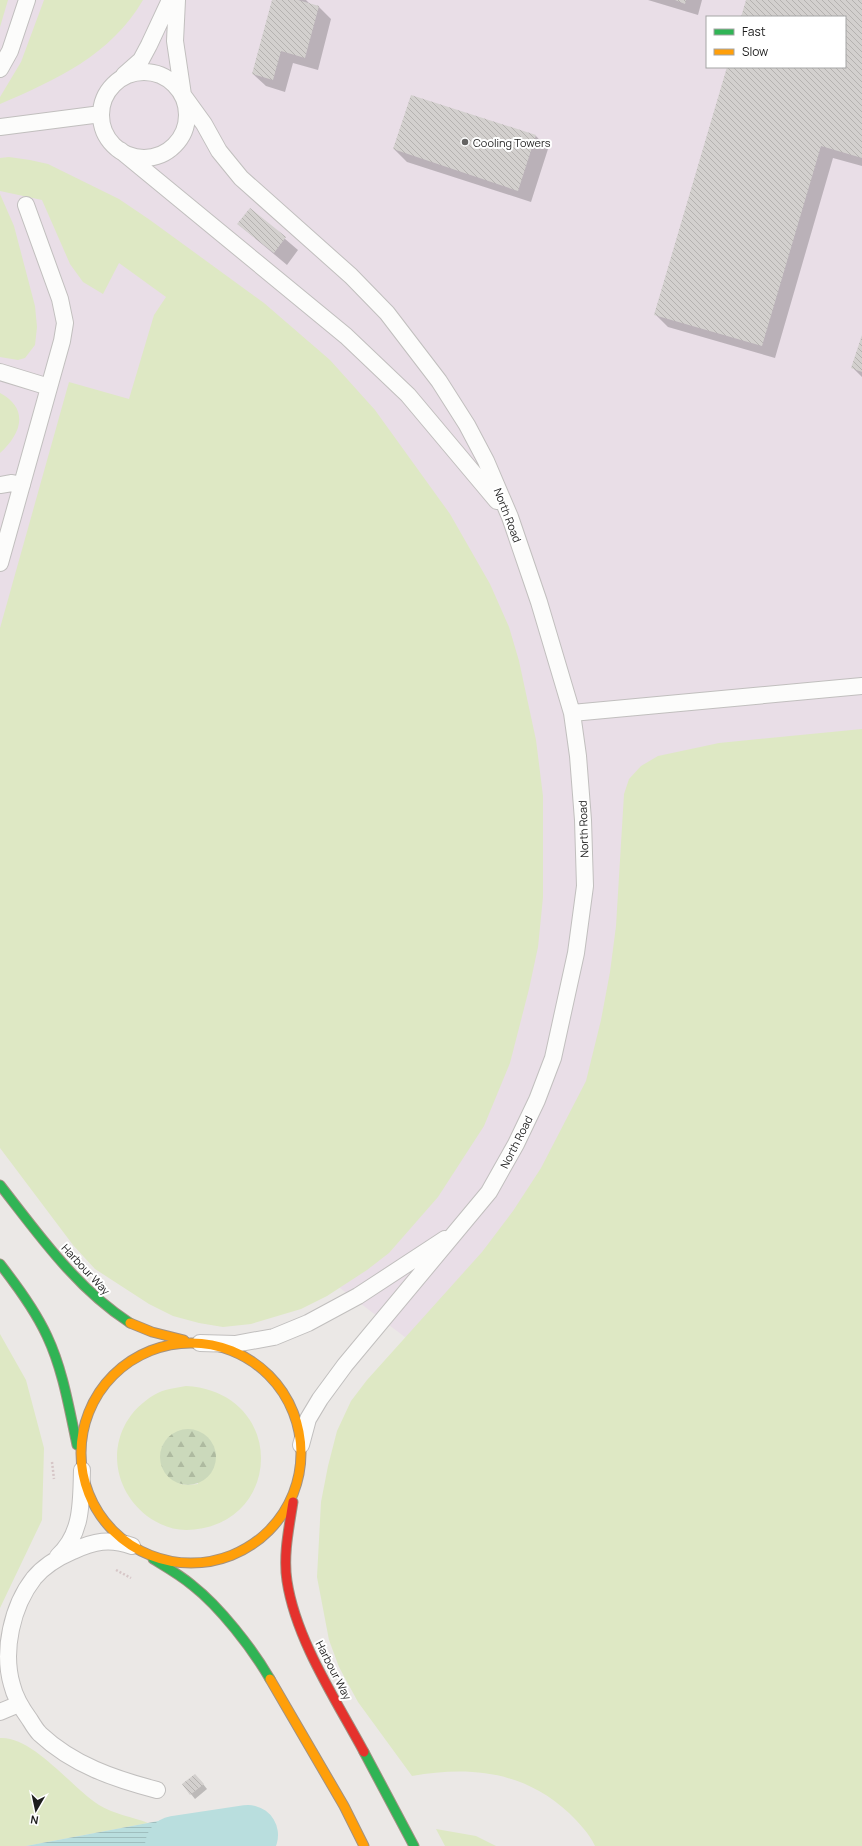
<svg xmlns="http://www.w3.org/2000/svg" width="862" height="1846" font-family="Manrope,sans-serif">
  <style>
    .industrial { fill: #e9dee7; fill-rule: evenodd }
    .grass { fill: #dee8c4; fill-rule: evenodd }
    .forest { fill: url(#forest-firs) }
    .water { fill: url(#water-rules) }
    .shadow { fill: #0003 }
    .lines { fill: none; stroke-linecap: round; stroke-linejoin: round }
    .stream { stroke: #b9dede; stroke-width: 10 }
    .river { stroke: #b9dede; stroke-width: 60 }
    .building { fill: url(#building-back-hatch) }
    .lane-casing { stroke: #c1bfbe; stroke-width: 18 }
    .fast-casing { stroke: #a19182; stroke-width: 11 }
    .slow-casing { stroke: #a19182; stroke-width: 11 }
    .jam-casing { stroke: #a19182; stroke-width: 11 }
    .path { stroke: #d6c6c7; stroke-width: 2.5; stroke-dasharray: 2 2; stroke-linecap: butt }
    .lane { stroke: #fcfcfb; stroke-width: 16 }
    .fast { stroke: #30b455; stroke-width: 9 }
    .slow { stroke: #ff9f0a; stroke-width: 9 }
    .jam { stroke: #e5322d; stroke-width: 9 }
    .poi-dot { fill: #656463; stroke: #fff; stroke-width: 1.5 }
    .labels { text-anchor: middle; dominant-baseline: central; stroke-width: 4; stroke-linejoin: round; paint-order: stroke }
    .poi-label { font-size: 11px; fill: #1d1d1d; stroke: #fff; text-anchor: start }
    .street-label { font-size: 11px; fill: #1d1d1d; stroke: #fff }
  </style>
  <defs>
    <pattern id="forest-firs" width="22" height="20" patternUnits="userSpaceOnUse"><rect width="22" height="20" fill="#cbd9bb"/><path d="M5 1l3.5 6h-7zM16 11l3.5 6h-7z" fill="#aebaa0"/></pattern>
    <pattern id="water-rules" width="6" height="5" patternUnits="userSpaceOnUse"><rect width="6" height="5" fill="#b9dede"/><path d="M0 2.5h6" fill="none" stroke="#9fbebe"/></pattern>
    <pattern id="building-back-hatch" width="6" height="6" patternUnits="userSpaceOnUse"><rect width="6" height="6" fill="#d3d0ce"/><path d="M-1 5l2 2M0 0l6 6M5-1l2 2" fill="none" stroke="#b5b2b0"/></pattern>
  </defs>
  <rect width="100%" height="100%" fill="#ebe8e6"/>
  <!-- industrial -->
  <path class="industrial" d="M0,0H862V1846L426,1353L0,1031ZM707,17H845V67H707Z"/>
  <!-- grass -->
  <path class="grass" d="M0,0H8L0,27Z
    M44,0H143C111,55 56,80 0,104V97L21,62Z
    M9,157L30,160L48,164L119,199L150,220L264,303L330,360L375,410L450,514L490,584L509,627L519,661L536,740L543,796V897L538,947L529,989L510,1063L484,1126L438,1197L389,1253L367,1270L327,1296L301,1309L251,1324L223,1327L199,1323L173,1316L149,1304L95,1269L73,1245L0,1148V628L69,382L129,399L154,315L166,297L119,263L103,294L83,282L70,264L42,200L0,191V158Z
    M0,194L14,226L35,306L37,327L35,345L25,358L18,360L0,357Z
    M0,393C30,409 21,434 0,453Z
    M862,729V1846H595C589,1833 579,1823 569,1813C524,1771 470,1766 412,1776L358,1702L339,1667L329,1640L317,1577L321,1502L328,1466L337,1431L351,1401L367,1380L482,1252L513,1211L541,1168L586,1081L601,1020L610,972L616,926L624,794L629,779L641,766L658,756L719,743Z
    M0,1334L26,1380L44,1448L42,1520L0,1608Z
    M186,1386C288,1392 284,1528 186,1530C172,1530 158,1524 147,1516C105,1483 107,1423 154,1395C164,1389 175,1388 186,1386ZM182,1430H192L200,1433L198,1484L189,1485L180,1484L162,1447L167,1439Z
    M0,1738C33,1736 72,1788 99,1805C113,1814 133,1817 148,1823L26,1846H0Z
    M436,1829L476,1836L496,1846H445Z"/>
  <!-- forest -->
  <path class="forest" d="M160 1457a28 28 0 1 1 56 0a28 28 0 1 1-56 0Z"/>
  <!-- water -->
  <path class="water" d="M169,1819L174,1846H26Z"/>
  <!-- shadow -->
  <path class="shadow" d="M273,0H306L310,4L319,7L331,19L318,70L293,63L285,92L266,86L253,74Z
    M648,0H702L698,15Z
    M747,0H862V166L833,158L775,358L668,327L655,314L728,67H845V17H742Z
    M536,136L548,149L531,202L407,162L394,149Z
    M250,209L298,250L287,265L238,224Z
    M862,338V377L853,368Z
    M199,1779L207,1789L195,1799L183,1784Z"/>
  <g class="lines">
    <!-- stream -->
    <path class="stream" d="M248,1835L256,1846"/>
    <!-- river -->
    <path class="river" d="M175,1846L248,1835"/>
  </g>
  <!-- building -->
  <path class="building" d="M272,0H298L319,6L305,58L281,51L273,80L252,74Z
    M675,0H686L685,4Z
    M746,0H862V158L821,146L762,346L654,315L727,67H845V17H741Z
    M411,95L536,135L518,191L393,149Z
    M250,208L286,237L274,253L237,224Z
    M862,335V372L851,368Z
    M195,1774L204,1784L190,1795L182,1784Z"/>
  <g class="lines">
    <defs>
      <path id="lane" d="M177,0L175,41L183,95L204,124L219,151L241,178L351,276L387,313L439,381L467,425L486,461L510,517L539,602L572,713L578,756L583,820L585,886L576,953L553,1058L537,1100L516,1144L489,1192L345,1365L320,1399L308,1419L301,1445
        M0,69L10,51L27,0
        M101 115a43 43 0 1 1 86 0a43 43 0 1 1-86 0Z
        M124,75L141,60L149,45L170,0
        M0,127L101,114
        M120,150L346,336L408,395L497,501
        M0,372L49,387
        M0,485L12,483L22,485
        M0,563L62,341L65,323L60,299L26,205
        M572,713L862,686
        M200,1343L235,1344L274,1337L308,1323L358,1296L445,1239
        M132,1546C110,1538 94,1541 73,1551C59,1557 44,1566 34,1578C12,1606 2,1651 12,1685C15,1698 22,1709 30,1720C33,1725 36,1730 40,1734C73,1765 115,1779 157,1790
        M58,1556C83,1533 81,1501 82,1470
        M0,1712L19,1704"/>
      <path id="fast" d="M0,1185C39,1235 76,1288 130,1323
        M0,1264C18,1287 35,1310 47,1336C63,1370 69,1408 77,1445
        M153,1559C166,1567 180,1575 192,1585C220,1607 252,1648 270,1679
        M364,1752L414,1846"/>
      <path id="slow" d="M130,1323L152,1332L184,1340
        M81 1453a110 110 0 1 1 220 0a110 110 0 1 1-220 0Z
        M270,1679L344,1806L364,1846"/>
      <path id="jam" d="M293,1502C289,1528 283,1555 287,1581C296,1640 336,1700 364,1752"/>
    </defs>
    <!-- lane casing -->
    <use href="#lane" class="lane-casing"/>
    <!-- fast casing -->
    <use href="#fast" class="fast-casing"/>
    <!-- slow casing -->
    <use href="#slow" class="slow-casing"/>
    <!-- jam casing -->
    <use href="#jam" class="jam-casing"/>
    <!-- path -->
    <path class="path" d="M52,1462L54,1479
      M116,1570L131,1578"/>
    <!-- lane -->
    <use href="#lane" class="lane"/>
    <!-- fast -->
    <use href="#fast" class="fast"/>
    <!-- slow -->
    <use href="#slow" class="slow"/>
    <!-- jam -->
    <use href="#jam" class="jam"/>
  </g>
  <!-- markers -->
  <circle class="poi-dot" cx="465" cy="142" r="4"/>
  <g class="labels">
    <!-- poi labels -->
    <g class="poi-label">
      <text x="473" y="142">Cooling Towers</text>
    </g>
    <!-- street labels -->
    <g class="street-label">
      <text transform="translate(508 515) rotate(69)">North Road</text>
      <text transform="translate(583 829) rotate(-92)">North Road</text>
      <text transform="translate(516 1142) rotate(-63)">North Road</text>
      <text transform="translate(86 1269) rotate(47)">Harbour Way</text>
      <text transform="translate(334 1670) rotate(63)">Harbour Way</text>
    </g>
  </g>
  <!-- legend -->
  <rect x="706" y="16" width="140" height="52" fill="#ffffff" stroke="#a5a5a5"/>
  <rect x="714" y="29" width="20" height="6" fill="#30b455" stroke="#a5a5a5"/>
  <text x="742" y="36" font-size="12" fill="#1d1d1d">Fast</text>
  <rect x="714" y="49" width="20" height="6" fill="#ff9f0a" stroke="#a5a5a5"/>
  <text x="742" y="56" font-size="12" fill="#1d1d1d">Slow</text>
  <!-- north arrow -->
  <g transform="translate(36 1810) rotate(189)" stroke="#ffffff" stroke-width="3" paint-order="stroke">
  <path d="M0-3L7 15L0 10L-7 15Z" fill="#1d1d1d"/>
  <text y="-6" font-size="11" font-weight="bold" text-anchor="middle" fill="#1d1d1d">N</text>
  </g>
</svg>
